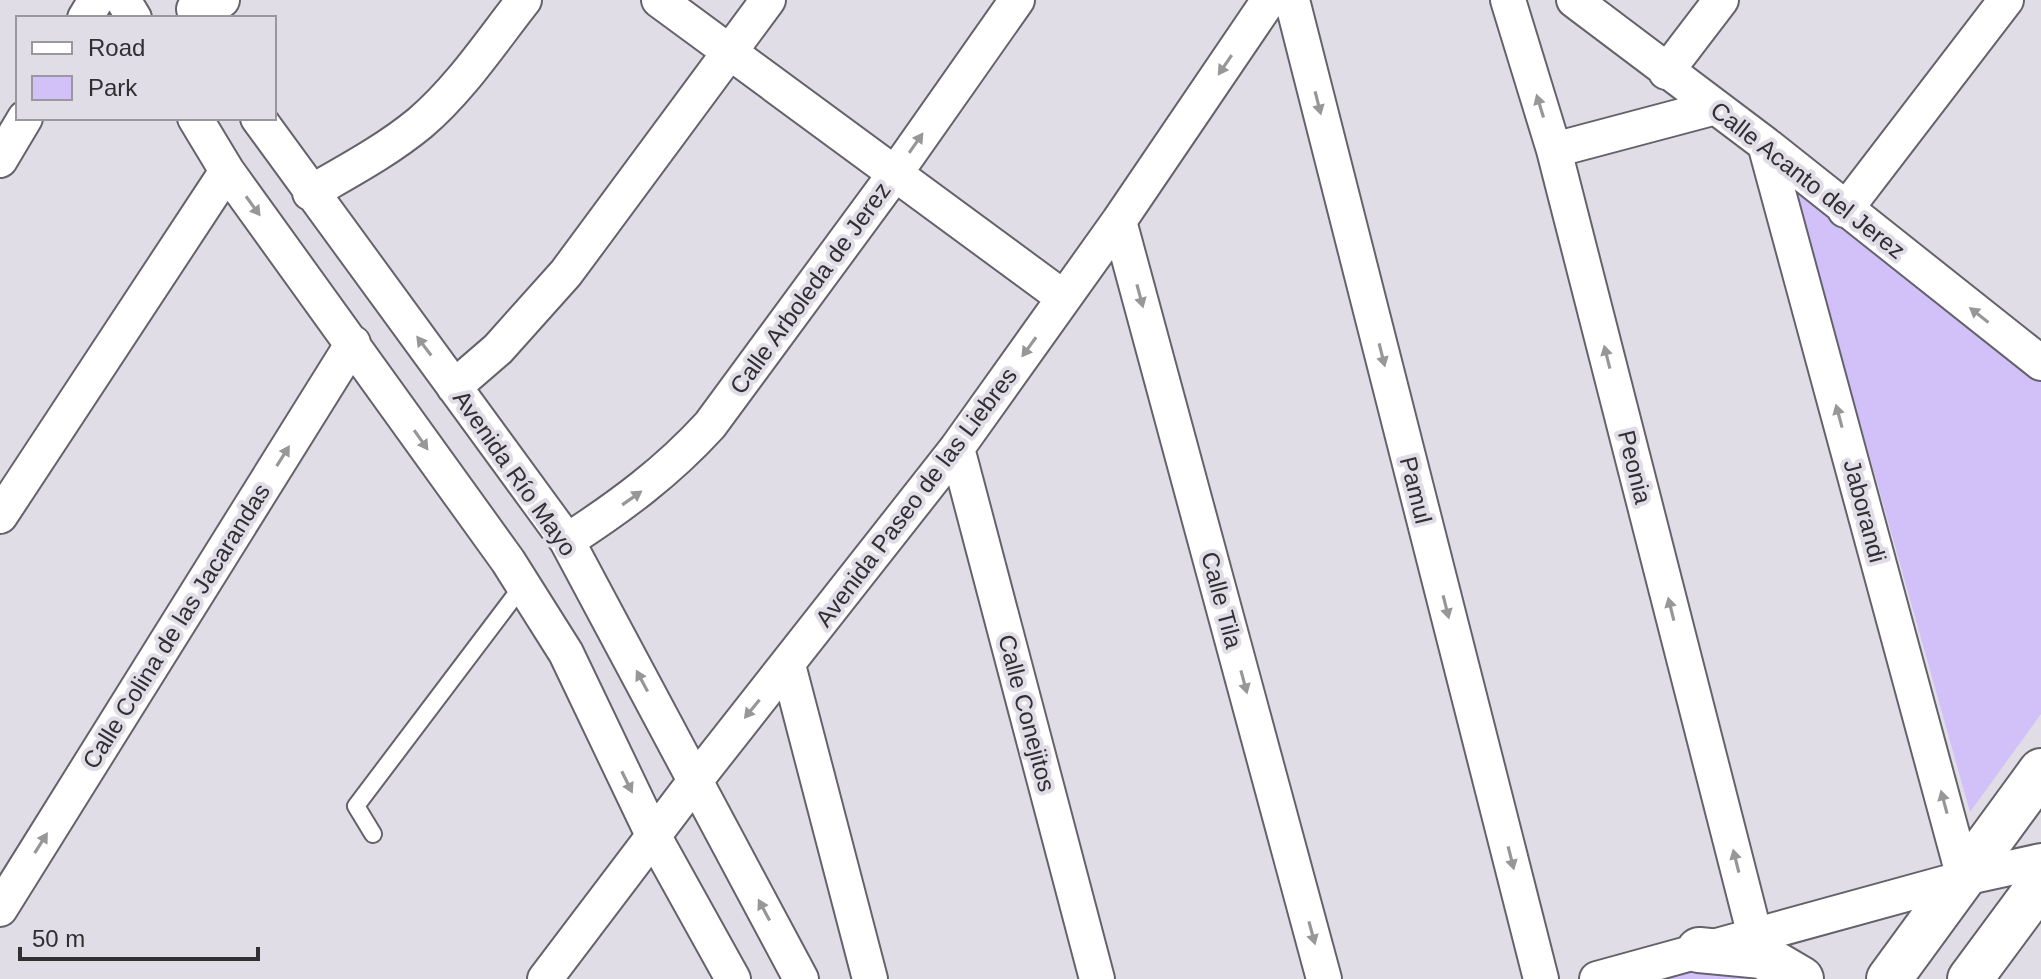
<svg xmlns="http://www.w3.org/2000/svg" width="2041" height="979" font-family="Arial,sans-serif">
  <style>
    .green { fill: #d1c1f8 }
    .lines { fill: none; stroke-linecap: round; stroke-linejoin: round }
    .lane-casing { stroke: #64626a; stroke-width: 20 }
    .street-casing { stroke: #64626a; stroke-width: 38 }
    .secondary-casing { stroke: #64626a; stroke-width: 48 }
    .lane { stroke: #fff; stroke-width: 16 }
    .street { stroke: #fff; stroke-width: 34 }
    .secondary { stroke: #fff; stroke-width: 44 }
    .oneway { fill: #989798 }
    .labels { text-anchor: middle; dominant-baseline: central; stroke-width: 8; stroke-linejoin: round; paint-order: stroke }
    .street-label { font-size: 24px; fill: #302f32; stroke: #e0dde7 }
  </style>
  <rect width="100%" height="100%" fill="#e0dde7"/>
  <!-- green -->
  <path class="green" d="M1789,170L2041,364V714L1970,812Z
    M1697,965L1778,979H1644Z"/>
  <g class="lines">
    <defs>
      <path id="lane" d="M373,834L356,806L523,585"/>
      <path id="street" d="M123,0L134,18
        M659,0L1064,298
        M1292,0L1541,979
        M1508,0L1554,150L1755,936
        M1574,0L1765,144L2041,363
        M194,9L222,0
        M85,18L96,0
        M1666,72L1721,0
        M195,118L227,171L508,561L566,653L653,835L733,979
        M258,118L567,541L801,979
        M1765,144L1964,878
        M1554,150L1716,107
        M0,160L25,118
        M310,193C348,171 386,151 420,123C460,89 491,42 524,0
        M1845,210L2006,0
        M1119,221L1324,979
        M454,387L498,349L566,273L768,0
        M957,448L1097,979
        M0,516L227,171
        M567,541C621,506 667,472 710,425L894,175L1017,0
        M788,665L870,979
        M0,909L353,343
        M545,979L695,781L957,448L1119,221L1269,0
        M1597,979L1964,878L2041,861"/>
      <path id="secondary" d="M1699,950L1762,956L1801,979
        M1889,979L2041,771
        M1970,979L2041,883"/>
    </defs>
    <!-- lane casing -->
    <use href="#lane" class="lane-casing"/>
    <!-- street casing -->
    <use href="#street" class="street-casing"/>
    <!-- secondary casing -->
    <use href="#secondary" class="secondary-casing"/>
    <!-- lane -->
    <use href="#lane" class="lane"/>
    <!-- street -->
    <use href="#street" class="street"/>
    <!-- secondary -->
    <use href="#secondary" class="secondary"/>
  </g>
  <!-- one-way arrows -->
  <defs><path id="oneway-solid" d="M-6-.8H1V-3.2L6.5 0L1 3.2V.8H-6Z" transform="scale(2)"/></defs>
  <g class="oneway">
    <use href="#oneway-solid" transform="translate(1225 65) rotate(124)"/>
    <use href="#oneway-solid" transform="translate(1318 103) rotate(76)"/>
    <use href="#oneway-solid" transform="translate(1540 106) rotate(-107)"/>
    <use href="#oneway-solid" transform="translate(916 143) rotate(-55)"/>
    <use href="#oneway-solid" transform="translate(253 206) rotate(54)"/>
    <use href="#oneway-solid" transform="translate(1140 296) rotate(75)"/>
    <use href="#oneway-solid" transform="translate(1979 315) rotate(-142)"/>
    <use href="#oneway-solid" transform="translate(424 346) rotate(-127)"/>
    <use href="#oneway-solid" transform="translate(1029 347) rotate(126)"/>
    <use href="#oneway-solid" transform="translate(1382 355) rotate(76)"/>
    <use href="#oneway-solid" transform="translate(1607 357) rotate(-104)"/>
    <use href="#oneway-solid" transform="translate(1839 416) rotate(-105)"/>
    <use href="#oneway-solid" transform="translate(421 440) rotate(55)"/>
    <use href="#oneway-solid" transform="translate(283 456) rotate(-58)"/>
    <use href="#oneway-solid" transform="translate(632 498) rotate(-35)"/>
    <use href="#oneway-solid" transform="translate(1446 607) rotate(76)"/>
    <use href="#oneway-solid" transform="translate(1671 609) rotate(-104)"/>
    <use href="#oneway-solid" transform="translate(642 681) rotate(-118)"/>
    <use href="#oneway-solid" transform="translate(1244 682) rotate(75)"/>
    <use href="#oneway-solid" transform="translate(752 709) rotate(129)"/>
    <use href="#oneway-solid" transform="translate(627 782) rotate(64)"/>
    <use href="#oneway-solid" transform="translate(1944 802) rotate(-105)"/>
    <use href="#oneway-solid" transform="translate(41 843) rotate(-58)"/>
    <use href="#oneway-solid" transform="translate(1511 858) rotate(76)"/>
    <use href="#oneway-solid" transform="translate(1736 861) rotate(-104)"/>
    <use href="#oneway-solid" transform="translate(764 910) rotate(-118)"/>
    <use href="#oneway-solid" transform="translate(1312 933) rotate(75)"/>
  </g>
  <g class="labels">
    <!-- street labels -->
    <g class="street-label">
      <text transform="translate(1808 180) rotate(38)">Calle Acanto del Jerez</text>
      <text transform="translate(810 288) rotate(-54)">Calle Arboleda de Jerez</text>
      <text transform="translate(1635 467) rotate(76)">Peonia</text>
      <text transform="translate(515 473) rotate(55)">Avenida Río Mayo</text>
      <text transform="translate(1416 490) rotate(76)">Pamul</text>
      <text transform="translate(916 497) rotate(-53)">Avenida Paseo de las Liebres</text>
      <text transform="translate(1865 511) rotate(75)">Jaborandi</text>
      <text transform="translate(1222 600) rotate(75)">Calle Tila</text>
      <text transform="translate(176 626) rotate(-58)">Calle Colina de las Jacarandas</text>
      <text transform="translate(1027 713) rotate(75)">Calle Conejitos</text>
    </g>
  </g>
  <!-- legend -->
  <rect x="16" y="16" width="260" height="104" fill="#e0dde7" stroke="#9a979f" stroke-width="2"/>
  <rect x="32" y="42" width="40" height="12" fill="#ffffff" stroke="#9a979f" stroke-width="2"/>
  <text x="88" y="56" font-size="24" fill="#302f32">Road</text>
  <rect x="32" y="76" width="40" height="24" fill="#d1c1f8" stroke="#9a979f" stroke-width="2"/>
  <text x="88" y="96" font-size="24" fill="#302f32">Park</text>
  <!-- scale -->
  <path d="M20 947v12h238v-12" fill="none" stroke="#302f32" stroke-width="4"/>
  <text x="32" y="947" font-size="24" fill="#302f32" stroke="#e0dde7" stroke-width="6" paint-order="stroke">50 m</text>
</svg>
